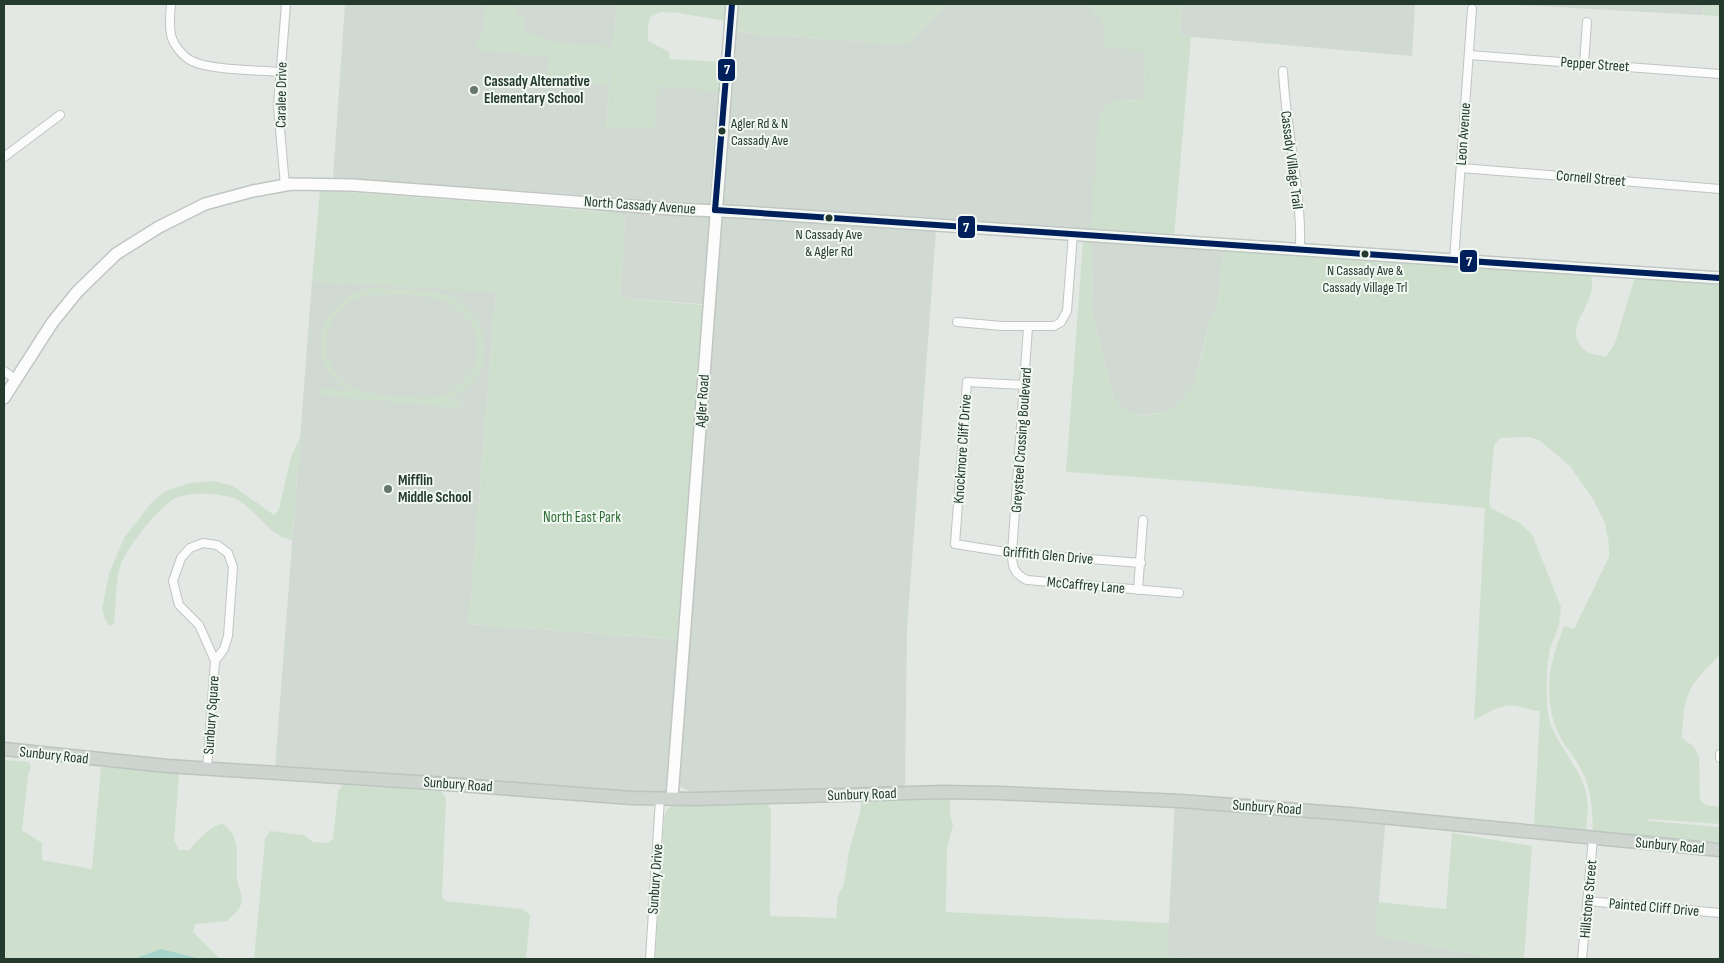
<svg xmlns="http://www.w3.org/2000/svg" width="1724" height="963" viewBox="0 0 1724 963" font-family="'Sofia Sans Condensed',sans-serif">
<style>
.built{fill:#d1d9d3}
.green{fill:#cee0cd;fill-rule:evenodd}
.water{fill:#a7d4cd}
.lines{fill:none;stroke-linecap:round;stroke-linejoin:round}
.street-casing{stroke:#c0c5c1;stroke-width:10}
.secondary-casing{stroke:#c0c6c1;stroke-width:14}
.primary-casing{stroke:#bcc4c0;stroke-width:15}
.street{stroke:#fbfcfb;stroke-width:8}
.secondary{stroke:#fbfcfb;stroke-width:11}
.primary{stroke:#ced4d0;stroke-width:12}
.bus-1-casing{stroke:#f1f7f2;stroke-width:10}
.bus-1{stroke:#00205b;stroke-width:6}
.poi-dot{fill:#66776d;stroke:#f1f7f2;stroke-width:2}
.bus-dot{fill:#233a2d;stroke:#f1f7f2;stroke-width:2}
.labels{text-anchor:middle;stroke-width:4;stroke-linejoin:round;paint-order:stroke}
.bus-label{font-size:14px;fill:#233a2d;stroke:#f1f7f2}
.street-label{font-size:15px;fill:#233a2d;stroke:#f1f7f2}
.poi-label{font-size:15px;font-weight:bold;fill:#233a2d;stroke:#f1f7f2;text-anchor:start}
.park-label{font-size:15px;fill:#306e35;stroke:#f1f7f2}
.line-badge{stroke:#f1f7f2;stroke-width:2}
.badge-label{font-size:14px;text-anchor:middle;font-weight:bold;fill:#fff}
</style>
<rect width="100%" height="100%" fill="#e3e8e4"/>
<g class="built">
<polygon points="345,4 617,4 606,126 658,86 721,90 725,29 759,34 906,44 947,4 1088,4 1104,22 1145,50 1144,97 1140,100 1116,101 1091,232 1224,249 1217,311 1210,318 1195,383 1184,401 1169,411 1144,415 1128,413 1118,406 1113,396 1092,313 1091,242 936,231 907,629 905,786 694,793 680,787 678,783 668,798 275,768 312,281 496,291 469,624 687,640 713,305 620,298 625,216 596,211 600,196 333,178"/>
<polygon points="1182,4 1415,4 1412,56 1180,36"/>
<polygon points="1499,4 1703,4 1702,15"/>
<polygon points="1175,801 1386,815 1376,935 1498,959 1198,959 1167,956"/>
</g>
<g class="green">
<polygon points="485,4 516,4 516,11 525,20 524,31 552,42 612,47 608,85 575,83 574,87 547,85 549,56 476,50 484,27"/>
<polygon points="617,4 726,4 725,21 679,13 661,12 650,17 648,26 648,41 669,52 670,55 669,59 723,62 721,91 658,86 654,129 606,127"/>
<polygon points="738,4 947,4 906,44 759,34 736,30"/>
<path d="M 1088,4 L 1182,4 L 1180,36 L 1191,37 L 1174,237 L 1091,232 L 1099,115 C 1102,111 1106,105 1111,103 C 1121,98 1134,104 1144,97 L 1145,50 L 1103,48 L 1104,22 Z"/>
<polygon points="1703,4 1720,4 1720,16 1702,15"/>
<polygon points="320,190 596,211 625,215 620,298 703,305 677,639 469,624 496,292 312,281"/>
<path d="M 1083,241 L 1091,242 L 1092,313 L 1113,396 C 1120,409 1129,415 1144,415 C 1199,415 1200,359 1210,317 L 1217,311 L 1224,249 L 1590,274 C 1601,300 1565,324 1579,343 C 1581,346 1584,350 1587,352 C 1592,355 1600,355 1606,357 L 1615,343 L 1635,277 L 1720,282 L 1720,655 C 1688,685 1684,694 1682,738 L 1693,746 L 1699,756 L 1700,800 L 1706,805 L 1720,807 L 1720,824 L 1648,819 L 1648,821 L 1720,827 L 1720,842 L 1593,832 C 1592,811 1592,790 1582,771 C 1575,756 1562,744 1556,728 C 1548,708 1547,681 1553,659 C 1555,648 1560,637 1564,626 L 1574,629 L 1609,557 L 1609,545 L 1605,523 L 1593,499 L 1570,466 L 1539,440 L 1529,437 L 1500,438 L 1494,445 L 1489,502 L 1491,508 L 1520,523 L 1532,534 L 1561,607 L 1559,625 L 1550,649 L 1547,667 L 1547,707 L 1550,723 L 1557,738 L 1580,776 L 1586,791 L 1588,807 L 1586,831 L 1534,826 L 1540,711 C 1531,711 1524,707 1516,706 C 1500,704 1487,713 1474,720 L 1485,508 L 1203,482 L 1066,472 Z"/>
<path d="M 372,288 C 391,289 434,289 449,296 C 485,313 498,359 467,388 C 461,393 454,396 448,400 L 462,402 L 462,408 L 319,395 L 319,388 L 350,391 C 345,387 339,384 335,379 C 302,343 330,296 372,288 ZM 373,294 C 395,295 428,293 448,303 C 496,325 482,392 431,398 C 417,400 400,396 385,395 C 378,394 369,394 363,392 C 358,391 353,388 349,386 C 318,366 319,323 348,303 C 356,297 364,295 373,294 Z"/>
<path d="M 300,438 L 292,540 C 270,537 257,511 238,500 C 225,493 187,491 174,499 C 157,509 123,551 119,571 C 115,588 116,607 114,624 L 109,626 L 105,619 L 102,609 L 109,574 L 124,538 L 152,502 L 164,492 L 189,483 L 214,481 L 233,486 L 274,515 L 279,509 L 291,457 Z"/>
<path d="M 4,760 L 29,762 L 31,766 L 28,776 L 22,830 L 42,843 L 42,860 L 92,869 L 101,767 L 175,772 L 179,775 L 174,840 L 179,850 L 189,850 C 199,839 208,828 222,823 C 243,837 235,859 237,880 C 238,886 242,893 242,899 C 242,909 233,915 227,921 L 195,924 L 193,932 L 220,959 L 198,959 L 161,949 L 133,959 L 4,959 Z"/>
<polygon points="343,785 441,791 446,798 442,896 445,901 523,909 530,915 526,959 254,959 265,839 270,831 304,835 313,842 328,843 333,839 338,791"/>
<polygon points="905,797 950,799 950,814 953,825 947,848 946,912 1169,923 1167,956 1198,959 655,959 664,816 668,808 673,805 768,805 771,810 770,916 836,918 838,895 844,884 849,851 860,813 861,800"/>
<polygon points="1452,833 1532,846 1524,959 1498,959 1376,935 1378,902 1446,909"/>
</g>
<polygon class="water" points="161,949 197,958 198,959 133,959"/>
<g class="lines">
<g class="street-casing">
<g id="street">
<path d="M 171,4 C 170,14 169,24 171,35 C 173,44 183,57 192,61 C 209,70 258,70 280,72"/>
<polyline points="1469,55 1720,74"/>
<polyline points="1584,63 1587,22"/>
<path d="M 1283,71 C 1286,131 1302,189 1300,249"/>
<polyline points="4,157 60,115"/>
<polyline points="1461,168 1720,189"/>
<polyline points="285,186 278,106 286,4"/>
<polyline points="1454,260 1472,9"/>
<polyline points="957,322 1002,326 1054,326 1061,322 1067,311 1073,234"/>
<path d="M 1028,327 L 1012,553 C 1012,567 1014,574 1027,580 L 1179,593"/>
<polyline points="4,371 15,379"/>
<polyline points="1025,385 967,382 955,544 1012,553 1141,563"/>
<polyline points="1138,590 1143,520"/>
<polyline points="1720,754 1720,758"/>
<polyline points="207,769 215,661 199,625 179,605 173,581 181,558 190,548 203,543 217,545 228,553 233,567 228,636 224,649 215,661"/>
<polyline points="1587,901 1720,913"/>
<polyline points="650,959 660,798"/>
<polyline points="1582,959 1593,838"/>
</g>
</g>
<g class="secondary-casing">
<g id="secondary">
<polyline points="4,398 52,323 77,292 116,254 159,227 205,204 253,191 291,184 352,185 671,209 743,212 1720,278"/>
<polyline points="672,798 732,4"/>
</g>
</g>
<g class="primary-casing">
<polyline id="primary" points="4,749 167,766 447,784 632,798 696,799 943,792 998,793 1180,801 1350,814 1720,850"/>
</g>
<use href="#street" class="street"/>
<use href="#secondary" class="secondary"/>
<use href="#primary" class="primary"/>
<g class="bus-1-casing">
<g id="bus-1">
<polyline points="715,210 1720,278"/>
<polyline points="715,210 732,4"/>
</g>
</g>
<use href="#bus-1" class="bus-1"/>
</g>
<g class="poi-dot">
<circle cx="474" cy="90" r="5"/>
<circle cx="388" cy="489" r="5"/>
</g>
<g class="bus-dot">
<circle cx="722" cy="131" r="4.5"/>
<circle cx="829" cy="218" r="4.5"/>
<circle cx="1365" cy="254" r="4.5"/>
</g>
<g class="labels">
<g class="bus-label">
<text x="731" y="128" text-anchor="start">Agler Rd &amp; N<tspan x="731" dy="17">Cassady Ave</tspan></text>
<text x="829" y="239">N Cassady Ave<tspan x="829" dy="17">&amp; Agler Rd</tspan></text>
<text x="1365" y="275">N Cassady Ave &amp;<tspan x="1365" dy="17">Cassady Village Trl</tspan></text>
</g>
<g class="street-label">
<text transform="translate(1595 64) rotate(4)" y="5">Pepper Street</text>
<text transform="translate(281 95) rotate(-89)" y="5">Caralee Drive</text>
<text transform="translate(1463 134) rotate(-86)" y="5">Leon Avenue</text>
<text transform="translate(1292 160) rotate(83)" y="5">Cassady Village Trail</text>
<text transform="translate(1591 178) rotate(5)" y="5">Cornell Street</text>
<text transform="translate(640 205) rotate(4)" y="5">North Cassady Avenue</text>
<text transform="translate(702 401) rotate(-86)" y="5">Agler Road</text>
<text transform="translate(1021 440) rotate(-86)" y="5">Greysteel Crossing Boulevard</text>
<text transform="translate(962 449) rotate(-86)" y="5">Knockmore Cliff Drive</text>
<text transform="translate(1048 555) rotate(5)" y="5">Griffith Glen Drive</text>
<text transform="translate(1086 585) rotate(5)" y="5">McCaffrey Lane</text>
<text transform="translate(211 715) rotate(-86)" y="5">Sunbury Square</text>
<text transform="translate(54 755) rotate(6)" y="5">Sunbury Road</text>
<text transform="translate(458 784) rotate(4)" y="5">Sunbury Road</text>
<text transform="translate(862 794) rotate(-2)" y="5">Sunbury Road</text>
<text transform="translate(1267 807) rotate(4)" y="5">Sunbury Road</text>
<text transform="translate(1670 845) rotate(5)" y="5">Sunbury Road</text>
<text transform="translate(655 879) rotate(-86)" y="5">Sunbury Drive</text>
<text transform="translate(1588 899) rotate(-85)" y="5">Hillstone Street</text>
<text transform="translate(1654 907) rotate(5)" y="5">Painted Cliff Drive</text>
</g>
<g class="poi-label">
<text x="484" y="86">Cassady Alternative<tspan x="484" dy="17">Elementary School</tspan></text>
<text x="398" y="485">Mifflin<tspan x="398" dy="17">Middle School</tspan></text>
</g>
<g class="park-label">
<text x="582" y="522">North East Park</text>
</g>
</g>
<g class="line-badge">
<rect x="717" y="58" width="19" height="24" rx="5" fill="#00205b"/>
<rect x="957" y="215" width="19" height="24" rx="5" fill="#00205b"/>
<rect x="1459" y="249" width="19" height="24" rx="5" fill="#00205b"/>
</g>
<g class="badge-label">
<text x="727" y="74">7</text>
<text x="966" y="232">7</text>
<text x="1469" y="266">7</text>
</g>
<rect width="1724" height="963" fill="none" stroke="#233a2d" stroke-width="10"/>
</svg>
